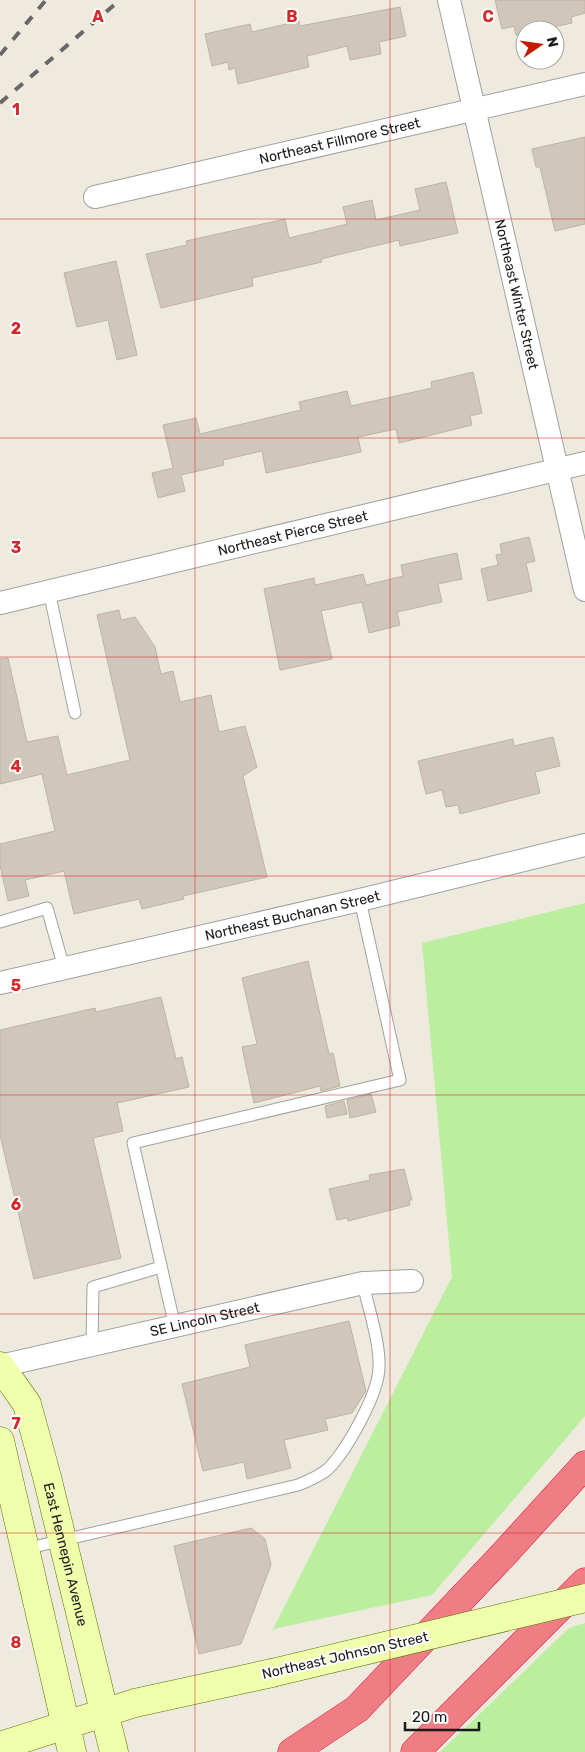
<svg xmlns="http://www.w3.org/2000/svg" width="585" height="1752" viewBox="0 0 585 1752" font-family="Rubik,sans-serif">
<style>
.grass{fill:#bbee9e}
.building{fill:#d0c7bb;stroke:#c0b2a0}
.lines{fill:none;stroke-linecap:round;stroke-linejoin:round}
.lane-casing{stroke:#a1a1a1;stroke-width:13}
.street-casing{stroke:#a1a1a1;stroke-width:24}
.secondary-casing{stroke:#587300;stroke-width:29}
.highway-casing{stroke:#e41341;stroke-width:29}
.lane{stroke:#fff;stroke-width:11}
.street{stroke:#fff;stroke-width:22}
.secondary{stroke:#f0ffab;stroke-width:28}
.highway{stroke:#ee7d84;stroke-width:28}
.rail{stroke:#686868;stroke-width:4;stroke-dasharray:10 10;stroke-linecap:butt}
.secondary-bridge-casing{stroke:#587300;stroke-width:29;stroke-linecap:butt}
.secondary-bridge{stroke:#f0ffab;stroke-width:28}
.grid{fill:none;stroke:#d62828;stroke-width:1;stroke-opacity:0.55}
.labels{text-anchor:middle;stroke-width:4;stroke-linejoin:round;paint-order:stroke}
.street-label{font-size:14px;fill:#1a1a1a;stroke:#fff}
.grid-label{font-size:16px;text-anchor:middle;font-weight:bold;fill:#d62828;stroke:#fff;stroke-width:4;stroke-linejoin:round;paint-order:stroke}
</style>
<rect width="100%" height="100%" fill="#eeeade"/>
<g class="grass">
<polygon points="585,903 585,1416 432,1595 273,1629 452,1277 422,943"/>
<polygon points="585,1623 585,1752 440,1752 569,1628"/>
</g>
<g class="building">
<polygon points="495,0 585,0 585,13 571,17 572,23 539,30 525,30 525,34 516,35 514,26 502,29"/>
<polygon points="400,7 406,36 379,42 381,54 350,60 347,46 307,56 309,67 238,84 235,68 229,70 228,62 212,66 205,34 250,24 252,32 299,21 300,26"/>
<polygon points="585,137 585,224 555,231 540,167 536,167 532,149"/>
<polygon points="446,182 458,233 400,246 399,240 321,259 322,262 252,278 253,286 161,308 146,254 187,245 186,241 285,219 289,238 347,224 343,207 372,200 376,220 420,210 415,189"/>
<polygon points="116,261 137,355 117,360 108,320 77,327 64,273"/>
<polygon points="473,372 482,413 470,416 472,425 399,443 396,429 358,437 361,452 266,473 262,451 223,460 224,465 181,475 185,491 158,498 152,473 173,468 163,425 196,418 200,434 301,410 299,402 347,391 351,406 432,388 431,382"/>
<polygon points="529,537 535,561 526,563 532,591 488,601 481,569 498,565 496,555 502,554 500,544"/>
<polygon points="457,553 462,579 438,584 442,602 397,612 400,625 369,633 362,602 321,611 332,659 280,670 264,589 314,578 315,585 363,574 366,585 403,576 401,565"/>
<polygon points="119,610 121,620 135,617 155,647 161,674 173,671 180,702 211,695 219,732 245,726 257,767 243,776 267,877 183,896 184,899 142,909 139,899 74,914 64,871 25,880 29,896 8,901 0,865 0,844 55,831 42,774 0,784 0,659 8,658 27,742 58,736 67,775 130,760 97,615"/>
<polygon points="553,737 560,766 535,772 540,793 460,814 458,805 446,807 442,790 426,794 418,761 513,739 514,746"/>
<polygon points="308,961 329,1054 333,1053 340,1086 321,1091 320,1086 254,1103 242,1047 257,1044 242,978"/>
<polygon points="161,997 176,1059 182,1057 189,1087 117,1103 123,1131 93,1138 121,1258 34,1279 0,1135 0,1030 95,1008 96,1012"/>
<polygon points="371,1094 376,1112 350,1118 347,1100"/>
<polygon points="344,1101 347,1114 327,1118 325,1106"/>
<polygon points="404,1169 412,1200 409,1200 410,1205 348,1221 347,1218 337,1220 329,1189 370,1180 369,1175"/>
<polygon points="349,1321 366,1391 352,1413 325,1419 328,1430 284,1440 291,1468 247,1479 244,1462 203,1471 182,1384 250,1367 245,1345"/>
<polygon points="251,1528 265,1539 271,1565 241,1644 199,1654 174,1546"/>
</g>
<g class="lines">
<g class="lane-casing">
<g id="lane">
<polyline points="49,591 75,713"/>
<polyline points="0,922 47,908 64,968"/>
<polyline points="175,1327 133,1143 400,1080 360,900"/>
<polyline points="92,1344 93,1287 161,1267"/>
<path d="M 25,1549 L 298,1485 C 308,1481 320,1476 328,1469 C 347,1450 379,1393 379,1367 C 380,1341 368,1308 363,1283"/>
</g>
</g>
<g class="street-casing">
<g id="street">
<path id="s1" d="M 449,0 L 585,590"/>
<path id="s2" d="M 95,197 L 585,84"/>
<path id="s3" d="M 0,603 L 585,463"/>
<path id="s4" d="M 0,983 L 360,900 L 585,845"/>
<path id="s5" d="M 0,1366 L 363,1283 L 412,1281"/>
</g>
</g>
<g class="secondary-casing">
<g id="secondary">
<path id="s6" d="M 0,1366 L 27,1404 L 47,1477 L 114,1752"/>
<polyline points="0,1441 72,1752"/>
<polyline points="0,1746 135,1703 272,1673"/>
</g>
</g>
<g class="highway-casing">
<g id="highway">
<polyline points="292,1752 357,1709 504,1554 585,1465"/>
<polyline points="415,1752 585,1582"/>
</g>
</g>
<use href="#lane" class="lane"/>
<use href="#street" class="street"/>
<use href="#secondary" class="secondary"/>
<use href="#highway" class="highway"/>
<g class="rail">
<polyline points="0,55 46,0"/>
<polyline points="0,103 120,0"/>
</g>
<g class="secondary-bridge-casing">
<polyline id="secondary-bridge" points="272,1673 585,1598"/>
</g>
<use href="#secondary-bridge" class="secondary-bridge"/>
</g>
<path class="grid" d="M 195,0 L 195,1752M 390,0 L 390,1752M 0,219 L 585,219M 0,438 L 585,438M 0,657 L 585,657M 0,876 L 585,876M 0,1095 L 585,1095M 0,1314 L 585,1314M 0,1533 L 585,1533"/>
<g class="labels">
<g class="street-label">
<text dy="5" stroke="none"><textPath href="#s2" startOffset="251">Northeast Fillmore Street</textPath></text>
<text dy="5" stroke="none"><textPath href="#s1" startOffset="302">Northeast Winter Street</textPath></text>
<text dy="5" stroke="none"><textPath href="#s3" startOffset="301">Northeast Pierce Street</textPath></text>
<text dy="5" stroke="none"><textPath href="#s4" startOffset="300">Northeast Buchanan Street</textPath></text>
<text dy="5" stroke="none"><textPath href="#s5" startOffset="210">SE Lincoln Street</textPath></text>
<text dy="5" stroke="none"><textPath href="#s6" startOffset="202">East Hennepin Avenue</textPath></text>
<text transform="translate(345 1655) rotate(-13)" y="5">Northeast Johnson Street</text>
</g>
</g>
<g class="grid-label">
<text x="98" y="22">A</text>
<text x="292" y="22">B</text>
<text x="488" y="22">C</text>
<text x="16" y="115">1</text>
<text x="16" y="334">2</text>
<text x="16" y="553">3</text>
<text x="16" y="772">4</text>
<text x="16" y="991">5</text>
<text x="16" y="1210">6</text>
<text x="16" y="1429">7</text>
<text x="16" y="1648">8</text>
</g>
<g transform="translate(540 45) rotate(77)"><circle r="24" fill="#ffffff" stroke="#a3a3a3"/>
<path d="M0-4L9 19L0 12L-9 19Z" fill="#c51900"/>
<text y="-8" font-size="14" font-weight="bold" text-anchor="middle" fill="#1a1a1a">N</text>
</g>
<path d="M405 1722v8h74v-8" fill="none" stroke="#1a1a1a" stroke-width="2.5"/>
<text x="412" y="1722" font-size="15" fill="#1a1a1a" stroke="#ffffff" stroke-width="4" paint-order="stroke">20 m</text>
</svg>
